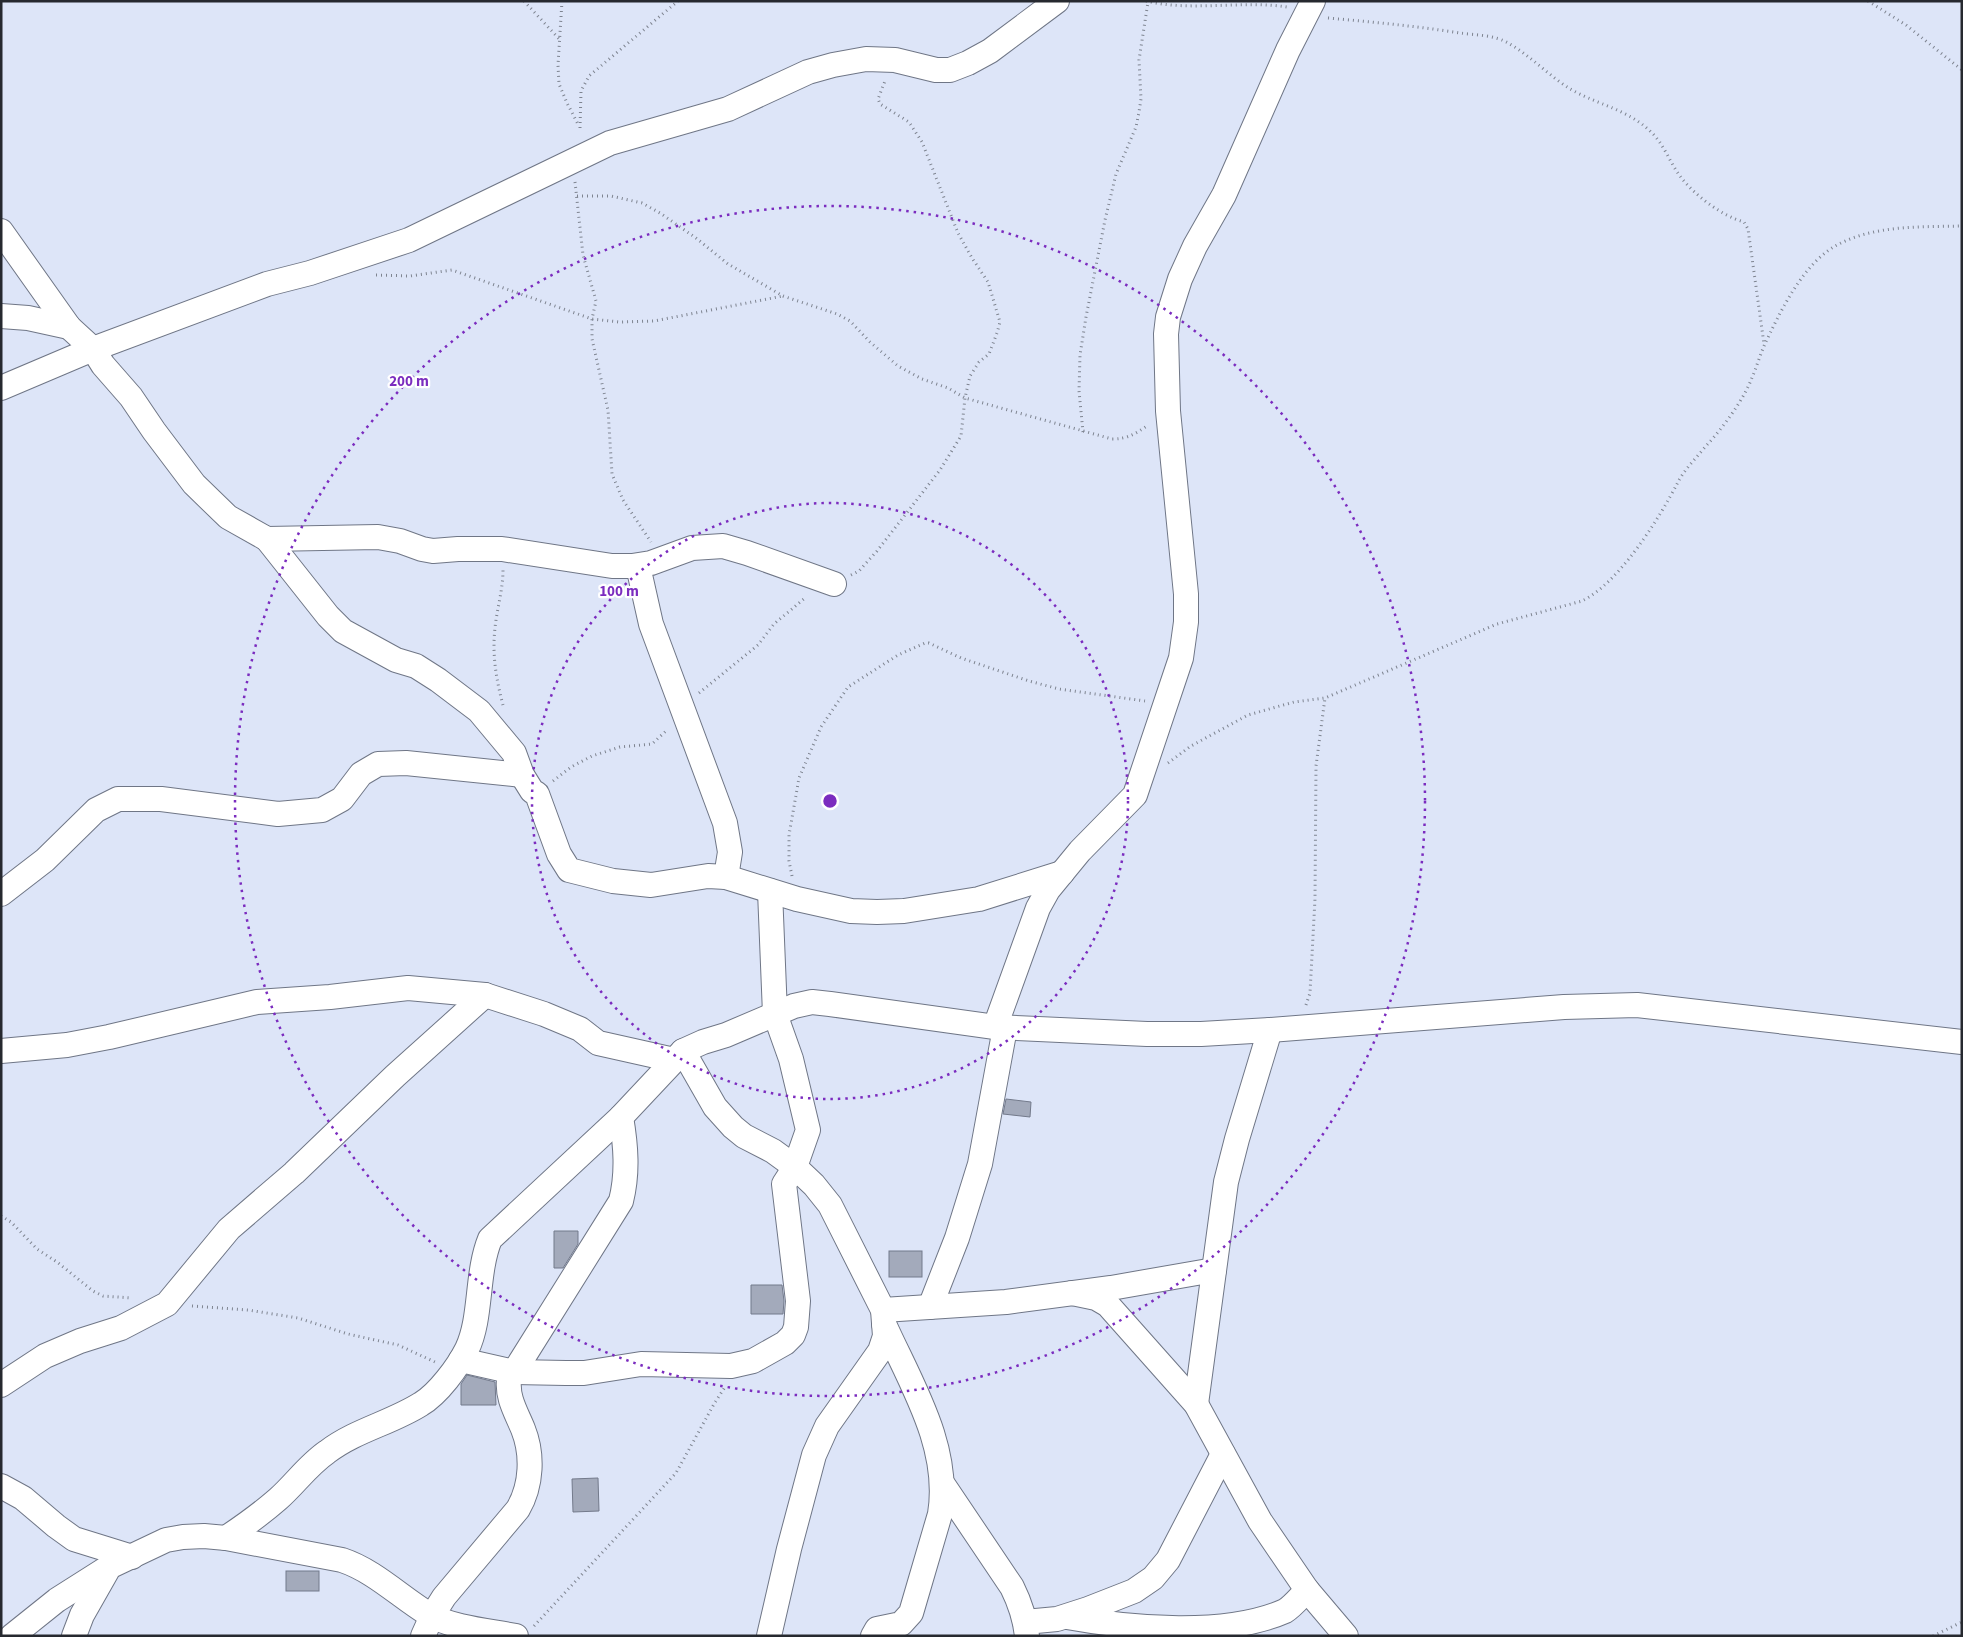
<svg xmlns="http://www.w3.org/2000/svg" width="1963" height="1637" viewBox="0 0 1963 1637" font-family="'Source Sans 3',sans-serif">
<style>
.building{fill:#a3aabb;stroke:#737a8b}
.lines{fill:none;stroke-linecap:round;stroke-linejoin:round}
.minor-casing{stroke:#6f7686;stroke-width:26}
.path{stroke:#7e8490;stroke-width:3;stroke-dasharray:1 4;stroke-linecap:butt}
.minor{stroke:#fff;stroke-width:24}
.ring{fill:none;stroke:#7b2cbf;stroke-width:2.5;stroke-dasharray:2.5 5}
.centre{fill:#7b2cbf;stroke:#fff;stroke-width:2.5}
.ring-label{font-size:15px;text-anchor:middle;font-weight:bold;fill:#7b2cbf;stroke:#fff;stroke-width:4.5;stroke-linejoin:round;paint-order:stroke}
</style>
<rect width="100%" height="100%" fill="#dde5f8"/>
<g class="building">
<polygon points="1006,1099 1031,1102 1030,1117 1003,1114"/>
<polygon points="554,1231 578,1231 578,1244 563,1268 554,1268"/>
<rect x="889" y="1251" width="33" height="26"/>
<polygon points="751,1285 782,1285 784,1301 783,1314 751,1314"/>
<polygon points="467,1375 495,1382 496,1405 461,1405 461,1384"/>
<polygon points="598,1478 599,1511 573,1512 572,1479"/>
<rect x="286" y="1571" width="33" height="20"/>
</g>
<g class="lines">
<g class="minor-casing">
<g id="minor">
<polyline points="1,231 69,327 93,349 103,365 131,397 154,431 194,484 228,517 267,539 378,537 400,541 422,549 433,551 458,549 502,549 612,566 632,566 651,563 692,548 723,546 747,553 834,584"/>
<polyline points="1,316 28,318 69,327"/>
<polyline points="1,388 93,349 267,284 310,273 409,240 610,143 728,109 808,72 833,65 866,59 895,60 936,70 950,70 968,63 990,51 1057,1"/>
<polyline points="267,539 328,616 343,631 396,660 416,666 438,680 479,711 514,753 522,775 532,791 537,794 559,854 569,870 613,881 651,885 708,876 726,877 797,899 851,911 877,912 904,911 979,899 1062,873"/>
<polyline points="638,566 651,624 725,823 730,852 726,877"/>
<polyline points="1,894 45,860 96,810 118,799 161,799 278,814 322,810 342,799 361,774 378,764 406,763 522,775"/>
<polyline points="995,1027 1038,908 1048,890 1080,851 1135,795 1181,658 1186,622 1186,594 1168,411 1166,334 1168,317 1180,279 1195,246 1224,195 1288,50 1313,1"/>
<polyline points="1,1051 67,1045 109,1037 257,1002 330,997 408,988 485,995 544,1014 580,1029 598,1043 674,1060"/>
<polyline points="683,1051 715,1107 733,1127 744,1136 773,1151 795,1167 814,1185 830,1205 883,1310 885,1336 880,1351 827,1426 814,1455 789,1549 769,1636"/>
<polyline points="1072,1293 1096,1298 1108,1305 1196,1404 1260,1521 1307,1590 1346,1636"/>
<polyline points="930,1307 957,1238 980,1164 1005,1028"/>
<polyline points="883,1310 1006,1302 1111,1288 1214,1270"/>
<polyline points="461,1360 514,1372 566,1373 584,1373 641,1364 731,1366 753,1361 785,1343 793,1335 796,1327 798,1301 784,1184 795,1167 808,1130 791,1059 775,1014 770,891"/>
<polyline points="1,1385 45,1356 80,1341 121,1328 167,1304 229,1229 294,1173 395,1076 485,995"/>
<polyline points="1196,1404 1226,1182 1237,1139 1270,1030"/>
<path d="M 942,1483 L 1012,1587 C 1020,1603 1025,1618 1027,1636"/>
<polyline points="1,1486 23,1498 56,1526 74,1539 132,1557"/>
<path d="M 226,1538 C 244,1526 262,1513 278,1499 C 295,1484 308,1465 327,1452 C 356,1430 391,1423 421,1404 C 438,1394 458,1367 467,1349 C 482,1318 476,1273 490,1239 L 621,1117 L 683,1051 L 703,1042 L 726,1035 L 794,1006 L 812,1002 L 830,1004 L 995,1027 L 1147,1034 L 1201,1034 L 1270,1030 L 1564,1007 L 1637,1005 L 1962,1042"/>
<path d="M 1067,1617 C 1133,1629 1226,1637 1285,1611 C 1293,1606 1300,1597 1307,1590"/>
<polyline points="1025,1622 1057,1619 1088,1609 1134,1591 1153,1578 1168,1560 1223,1454"/>
<path d="M 12,1636 L 57,1600 L 109,1567 L 166,1540 L 183,1537 L 204,1536 L 226,1538 L 342,1560 C 375,1571 400,1597 430,1615 C 453,1628 490,1631 516,1636"/>
<polyline points="74,1636 82,1615 107,1571"/>
<path d="M 423,1636 L 432,1616 L 444,1597 L 518,1509 C 532,1485 533,1454 523,1429 C 516,1412 507,1398 509,1380 L 621,1201 C 628,1173 626,1146 621,1117"/>
<path d="M 873,1636 L 877,1629 L 901,1624 L 911,1613 L 940,1514 C 951,1447 911,1384 884,1324"/>
</g>
</g>
<g class="path">
<polyline points="524,1 561,41"/>
<polyline points="562,1 558,65 559,84 567,103 579,126"/>
<path d="M 1146,1 C 1191,12 1243,0 1287,7"/>
<polyline points="1868,1 1906,25 1962,70"/>
<path d="M 1328,18 C 1372,22 1416,26 1460,33 C 1475,35 1495,35 1508,43 C 1530,55 1550,77 1572,90 C 1599,105 1629,110 1651,132 C 1664,144 1670,163 1680,176 C 1694,195 1722,216 1744,222 L 1748,229 L 1764,344"/>
<polyline points="580,128 581,91 589,76 678,1"/>
<polyline points="575,182 583,255 596,301 592,319 592,339 608,410 612,474 623,500 651,542"/>
<path d="M 577,196 L 611,196 L 642,203 L 660,213 L 696,238 L 728,264 L 783,296 L 837,314 L 850,321 L 870,342 L 898,366 L 922,379 L 948,388 L 965,398 L 1112,439 C 1127,439 1135,434 1147,426"/>
<polyline points="376,275 410,276 452,270 592,319 619,322 654,321 783,296"/>
<polyline points="1083,432 1079,391 1080,355 1086,317 1105,220 1116,174 1136,127 1139,112 1141,99 1139,60 1148,2"/>
<polyline points="851,575 859,571 877,551 940,470 961,436 965,398 970,376 979,362 989,354 997,333 1000,322 988,282 972,258 958,233 922,142 909,122 880,104 878,99 885,81"/>
<polyline points="699,693 758,645 774,624 805,598"/>
<path d="M 503,705 C 496,679 492,654 495,628 C 497,608 503,590 503,570"/>
<path d="M 1168,763 L 1191,746 L 1248,715 L 1294,702 L 1325,698 L 1497,624 L 1582,601 C 1619,583 1659,519 1678,482 C 1685,469 1696,458 1706,446 C 1719,432 1732,415 1742,398 C 1752,382 1757,363 1764,346 C 1780,312 1804,261 1839,244 C 1876,225 1921,227 1962,226"/>
<polyline points="553,781 571,767 592,756 620,747 652,744 667,730"/>
<polyline points="792,876 789,861 789,835 799,778 821,727 848,687 898,655 925,643 929,643 961,658 1029,681 1059,689 1145,701"/>
<polyline points="1306,1005 1310,993 1315,899 1316,766 1325,698"/>
<polyline points="1,1216 11,1222 37,1249 57,1262 93,1291 103,1296 132,1298"/>
<polyline points="192,1306 248,1310 298,1318 348,1334 398,1345 435,1362"/>
<polyline points="534,1626 676,1473 714,1404 725,1387"/>
<polyline points="1933,1636 1962,1622"/>
</g>
<use href="#minor" class="minor"/>
</g>
<g class="ring">
<circle cx="830" cy="801" r="298"/>
<circle cx="830" cy="801" r="595"/>
</g>
<circle cx="830" cy="801" r="8" class="centre"/>
<g class="ring-label">
<text x="409" y="386">200 m</text>
<text x="619" y="596">100 m</text>
</g>
<rect width="1963" height="1637" fill="none" stroke="#26292f" stroke-width="5"/>
</svg>
